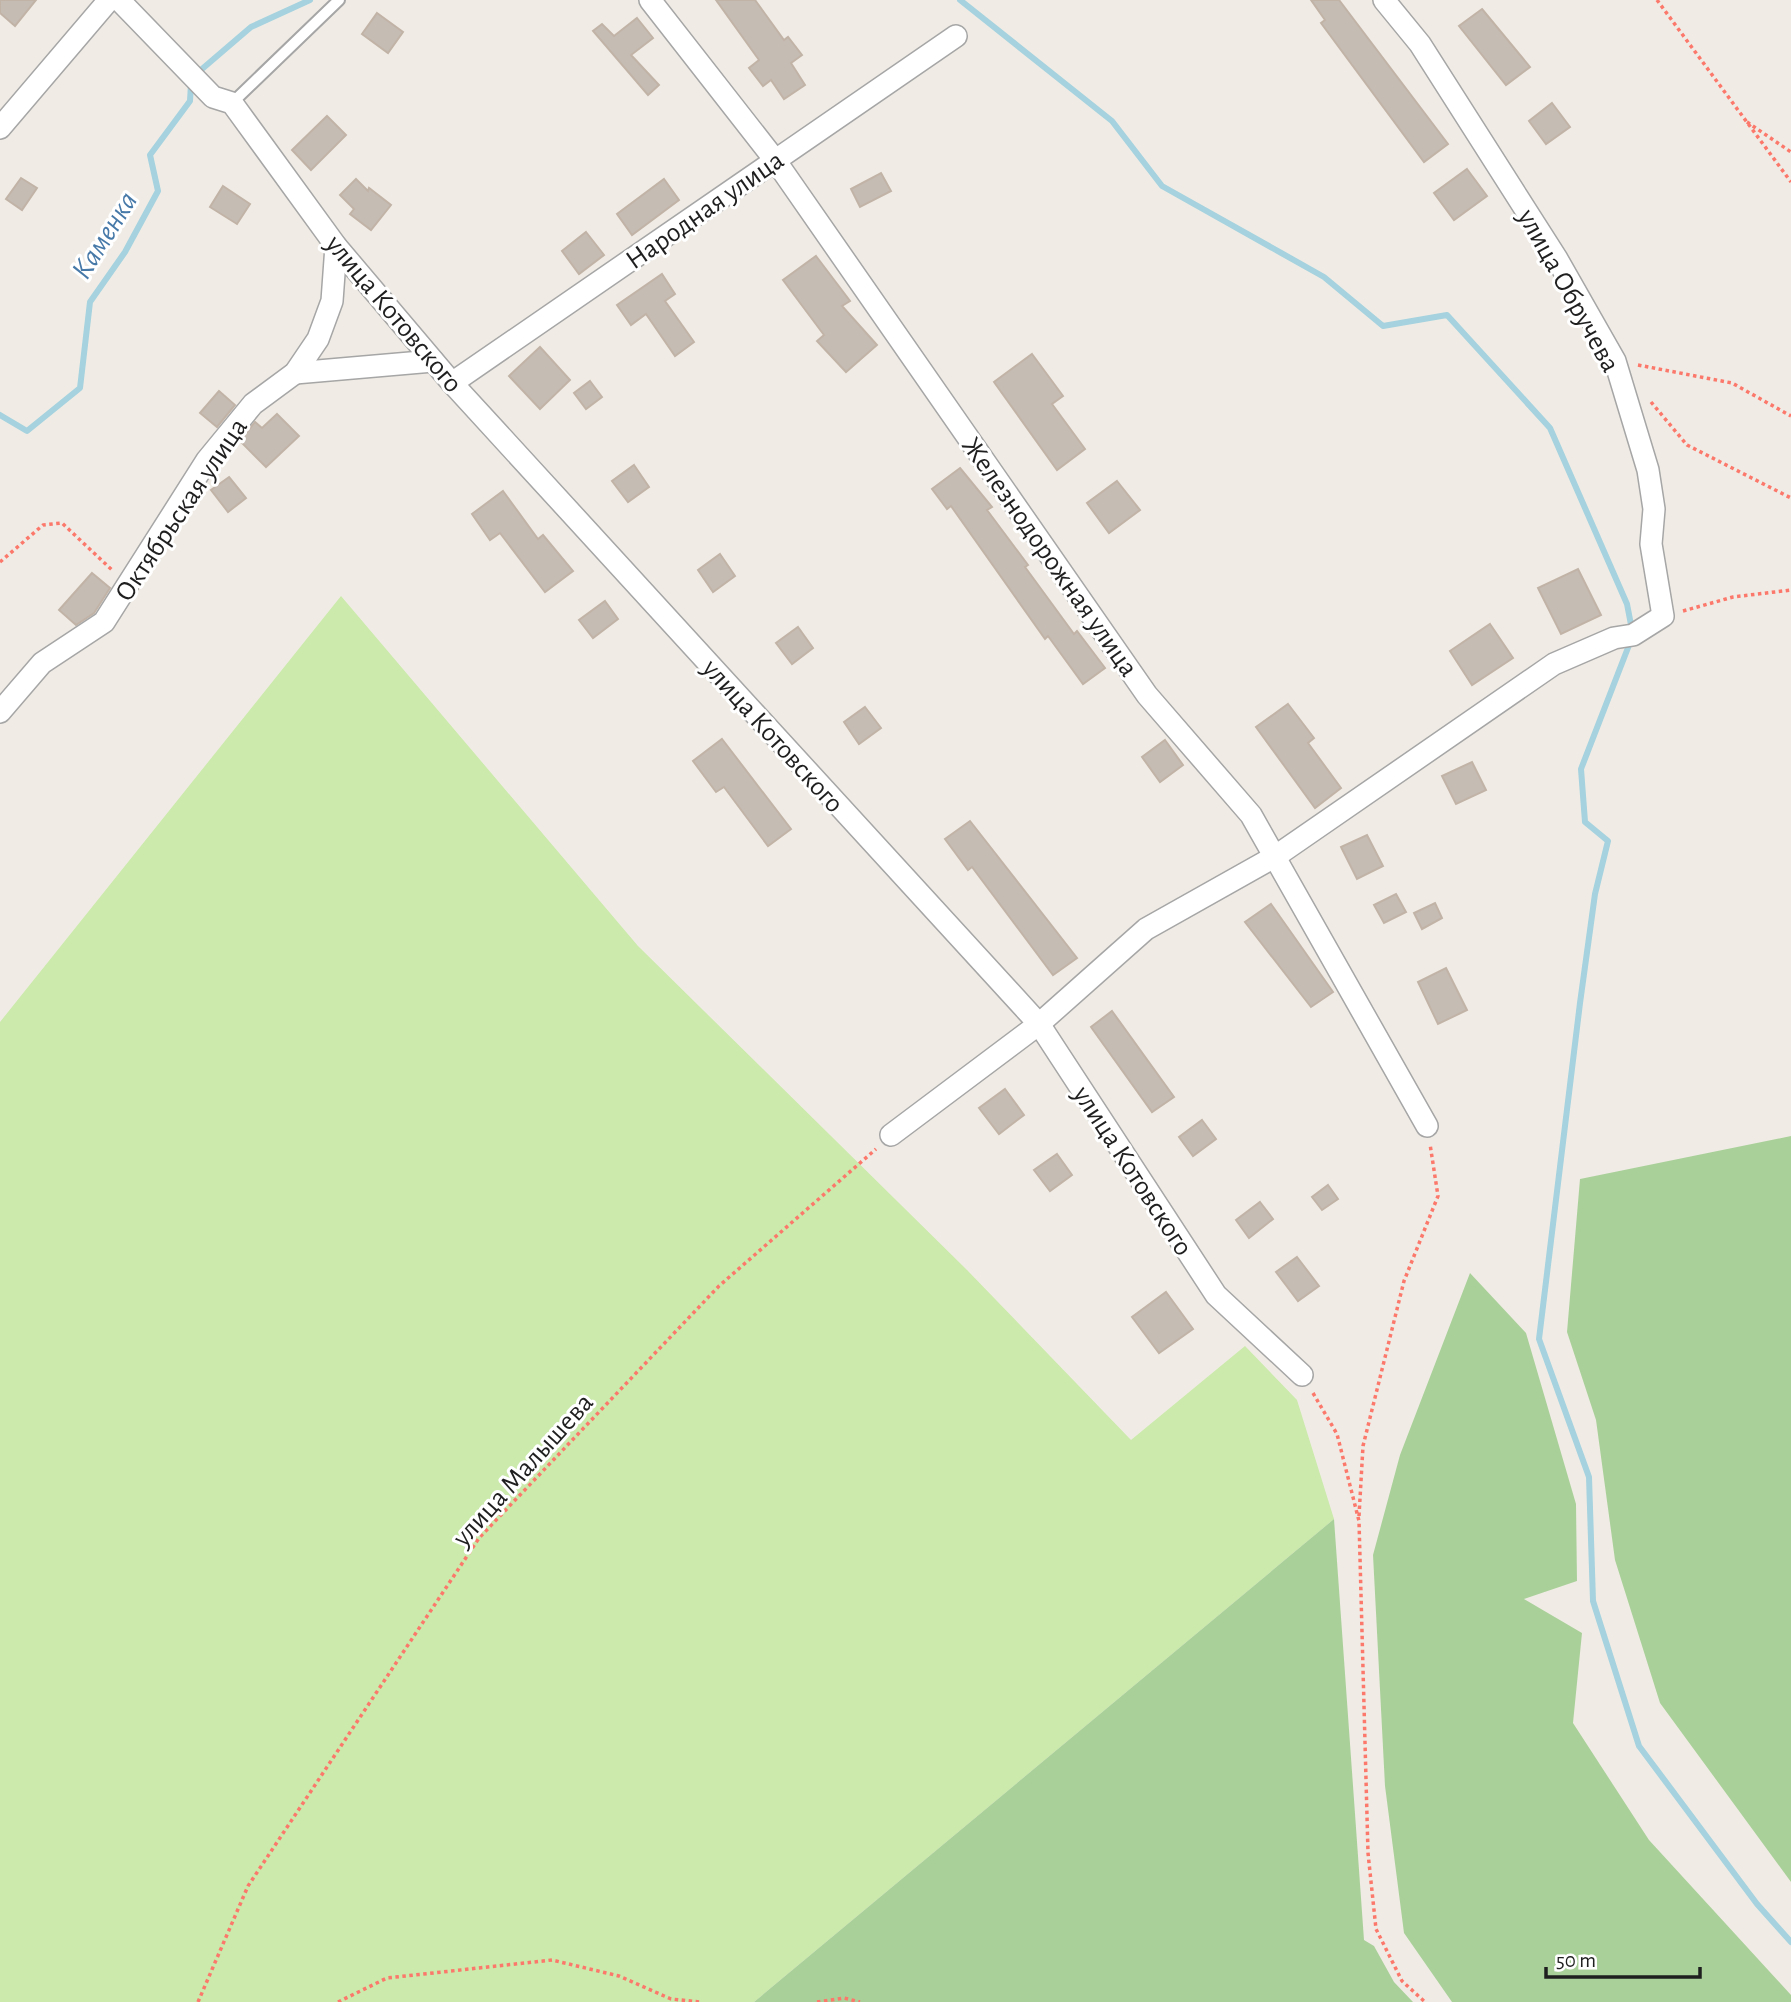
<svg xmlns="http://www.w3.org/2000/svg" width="1791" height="2002" viewBox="0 0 1791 2002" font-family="'Alegreya Sans',sans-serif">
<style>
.grass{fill:#cbeaab}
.forest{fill:#aad09a}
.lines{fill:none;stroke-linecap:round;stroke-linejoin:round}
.stream{stroke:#a5d2de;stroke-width:6}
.building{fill:#c5bcb4;stroke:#c2b3a7;stroke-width:2}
.lane-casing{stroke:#a6a6a6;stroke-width:14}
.street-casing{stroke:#a6a6a6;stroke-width:24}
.path{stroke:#fb786b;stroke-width:3.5;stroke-dasharray:3.5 3.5;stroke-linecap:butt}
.lane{stroke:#fff;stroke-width:10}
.street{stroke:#fff;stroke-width:21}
.labels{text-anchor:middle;stroke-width:6;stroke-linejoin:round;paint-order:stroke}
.street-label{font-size:28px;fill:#1f1f1f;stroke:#fff}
.water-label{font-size:30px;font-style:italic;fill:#4779a8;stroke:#fff}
</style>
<rect width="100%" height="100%" fill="#f0ece5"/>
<polygon class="grass" points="341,596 638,946 967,1270 1131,1440 1245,1346 1297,1400 1334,1519 754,2002 0,2002 0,1022"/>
<g class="forest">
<polygon points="1791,1136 1791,1882 1660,1703 1615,1560 1596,1420 1567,1332 1580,1179"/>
<polygon points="1470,1273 1526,1333 1576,1504 1577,1581 1524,1599 1582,1633 1573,1723 1649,1840 1791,1995 1791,2002 1452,2002 1404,1933 1385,1786 1373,1555 1400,1455"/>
<polygon points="1334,1519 1364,1940 1374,1946 1394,1982 1413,2002 754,2002"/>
</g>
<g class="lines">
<g class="stream">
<polyline points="960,0 1112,121 1162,186 1324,277 1383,326 1447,315 1550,428 1627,604 1632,630"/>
<polyline points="195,75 251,27 310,0"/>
<polyline points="0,415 27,431 80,388 90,302 125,252 158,191 150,155 190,101 191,84"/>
<polyline points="1631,640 1581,769 1585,822 1608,841 1595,894 1580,1003 1539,1339 1589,1477 1593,1601 1639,1746 1757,1904 1791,1942"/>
</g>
</g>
<g class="building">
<polygon points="0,0 36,0 15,26 0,13"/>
<polygon points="716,0 755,0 784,40 788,37 802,55 791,63 805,85 784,99 771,80 763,86 749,68 759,60"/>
<polygon points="1311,0 1339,0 1448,144 1424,162 1321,23 1325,20"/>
<polygon points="1482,9 1530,67 1506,85 1459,26"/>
<polygon points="377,13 403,32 388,53 362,34"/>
<polygon points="637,18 653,38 631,55 659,85 648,95 593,31 602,24 614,36"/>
<polygon points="1552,103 1570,127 1546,144 1529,121"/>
<polygon points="327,116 346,135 311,170 292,150"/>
<polygon points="1467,169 1487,196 1454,220 1434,193"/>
<polygon points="881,173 891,191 860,207 851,189"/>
<polygon points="21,178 37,188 22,210 6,199"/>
<polygon points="356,179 368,191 369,188 391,205 371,230 350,214 354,209 340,195"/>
<polygon points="664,179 679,200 632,235 617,214"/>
<polygon points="223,186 250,204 237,224 210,207"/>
<polygon points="586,232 604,255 579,274 562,251"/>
<polygon points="816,256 850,301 842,306 877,345 846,372 817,341 824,335 783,280"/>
<polygon points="662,274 675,294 665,301 694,342 675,356 646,314 631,325 617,305"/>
<polygon points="540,347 570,380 540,409 509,376"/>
<polygon points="1032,354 1063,396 1052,404 1085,449 1057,470 994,382"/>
<polygon points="590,381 602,397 586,409 574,393"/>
<polygon points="219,391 235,405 217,427 200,413"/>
<polygon points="277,414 299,436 266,467 240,441 255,422 262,428"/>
<polygon points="634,465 649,487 628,502 612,481"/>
<polygon points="960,468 992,507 987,510 1028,565 1025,567 1074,634 1077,631 1105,668 1083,684 1048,636 1045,639 951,506 947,509 932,489"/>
<polygon points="229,477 246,498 228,512 211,490"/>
<polygon points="1117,481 1140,510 1109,533 1087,503"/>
<polygon points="503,491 538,539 543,535 573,571 545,592 500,533 490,540 472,514"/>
<polygon points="720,554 735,576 713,592 698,570"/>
<polygon points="1578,569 1601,615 1561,634 1538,588"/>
<polygon points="92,573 110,588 94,613 76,625 59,610"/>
<polygon points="605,601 618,619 593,638 579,620"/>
<polygon points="1490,624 1513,658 1472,685 1450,651"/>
<polygon points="798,627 813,648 792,664 776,643"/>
<polygon points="1288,704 1314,738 1308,743 1341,788 1315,808 1256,727"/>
<polygon points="865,707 881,728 859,744 844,722"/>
<polygon points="722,739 791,829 768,846 724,787 716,792 693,761"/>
<polygon points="1165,740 1183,765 1160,782 1142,757"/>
<polygon points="1472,762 1486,790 1456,804 1442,776"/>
<polygon points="970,821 1077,958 1053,975 972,867 968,870 945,839"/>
<polygon points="1367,835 1383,866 1357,879 1341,847"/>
<polygon points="1396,894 1406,912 1384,923 1374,905"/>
<polygon points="1435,903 1442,918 1422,929 1414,913"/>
<polygon points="1271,904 1333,992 1311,1007 1245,922"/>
<polygon points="1446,968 1467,1010 1438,1024 1418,982"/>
<polygon points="1112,1011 1174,1097 1152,1112 1091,1027"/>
<polygon points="1005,1089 1024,1115 999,1134 979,1108"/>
<polygon points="1202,1120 1216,1139 1193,1156 1179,1137"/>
<polygon points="1057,1154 1072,1175 1050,1191 1034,1170"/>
<polygon points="1328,1185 1338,1199 1322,1210 1312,1197"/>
<polygon points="1260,1202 1273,1219 1249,1238 1236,1220"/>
<polygon points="1297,1257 1319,1286 1298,1301 1276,1272"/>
<polygon points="1166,1292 1193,1329 1159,1353 1132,1317"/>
</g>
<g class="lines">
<g class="lane-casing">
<polyline id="lane" points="232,103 339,0"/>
</g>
<g class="street-casing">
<g id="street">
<polyline points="119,0 213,97 232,103 336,246 452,383 1039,1024 1216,1295 1302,1375"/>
<polyline points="650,0 775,160 1147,695 1251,815 1427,1126"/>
<polyline points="0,128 109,0"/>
<polyline points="295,373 433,361"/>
<polyline points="452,383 956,36"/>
<polyline points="0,712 42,663 104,622 207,460 253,404 295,373 318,339 332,301 336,246"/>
<polyline points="891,1135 1039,1024 1146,929 1276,856 1554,664 1614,638 1633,635 1663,616 1651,544 1654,509 1648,470 1615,361 1557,259 1420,44 1384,0"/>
</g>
</g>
<g class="path">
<polyline points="1657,0 1791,182"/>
<polyline points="1747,122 1791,152"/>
<polyline points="1638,365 1732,383 1791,416"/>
<polyline points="1651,402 1687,445 1791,498"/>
<polyline points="0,562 43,525 62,523 112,570"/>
<polyline points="1683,611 1733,597 1791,590"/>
<polyline points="1313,1393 1337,1434 1359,1521 1368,1853 1376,1929 1402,1981 1425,2002"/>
<polyline points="1359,1516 1363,1446 1404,1281 1438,1196 1430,1144"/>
<polyline points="198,2002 248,1886 479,1538 719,1286 876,1149"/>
<polyline points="338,2002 387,1978 552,1960 619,1976 671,1999 700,2002"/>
<polyline points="817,2002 844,1998 860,2002"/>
</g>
<use href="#lane" class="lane"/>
<use href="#street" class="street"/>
</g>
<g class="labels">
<g class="street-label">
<text transform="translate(704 209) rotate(-35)" y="10">Народная улица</text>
<text transform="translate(1570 290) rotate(61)" y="10">улица Обручева</text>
<text transform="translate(395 313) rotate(50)" y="10">улица Котовского</text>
<text transform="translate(180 509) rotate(-56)" y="10">Октябрьская улица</text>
<text transform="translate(1051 556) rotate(55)" y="10">Железнодорожная улица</text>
<text transform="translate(774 735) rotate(48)" y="10">улица Котовского</text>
<text transform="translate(1134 1170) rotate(57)" y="10">улица Котовского</text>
<text transform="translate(522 1469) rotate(-48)" y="10">улица Малышева</text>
</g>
<g class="water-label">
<text transform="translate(104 235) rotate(-58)" y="10">Каменка</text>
</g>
</g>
<path d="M1546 1967v10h154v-10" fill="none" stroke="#1f1f1f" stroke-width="3.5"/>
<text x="1556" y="1967" font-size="21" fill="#1f1f1f" stroke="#ffffff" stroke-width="5" paint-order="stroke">50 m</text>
</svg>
